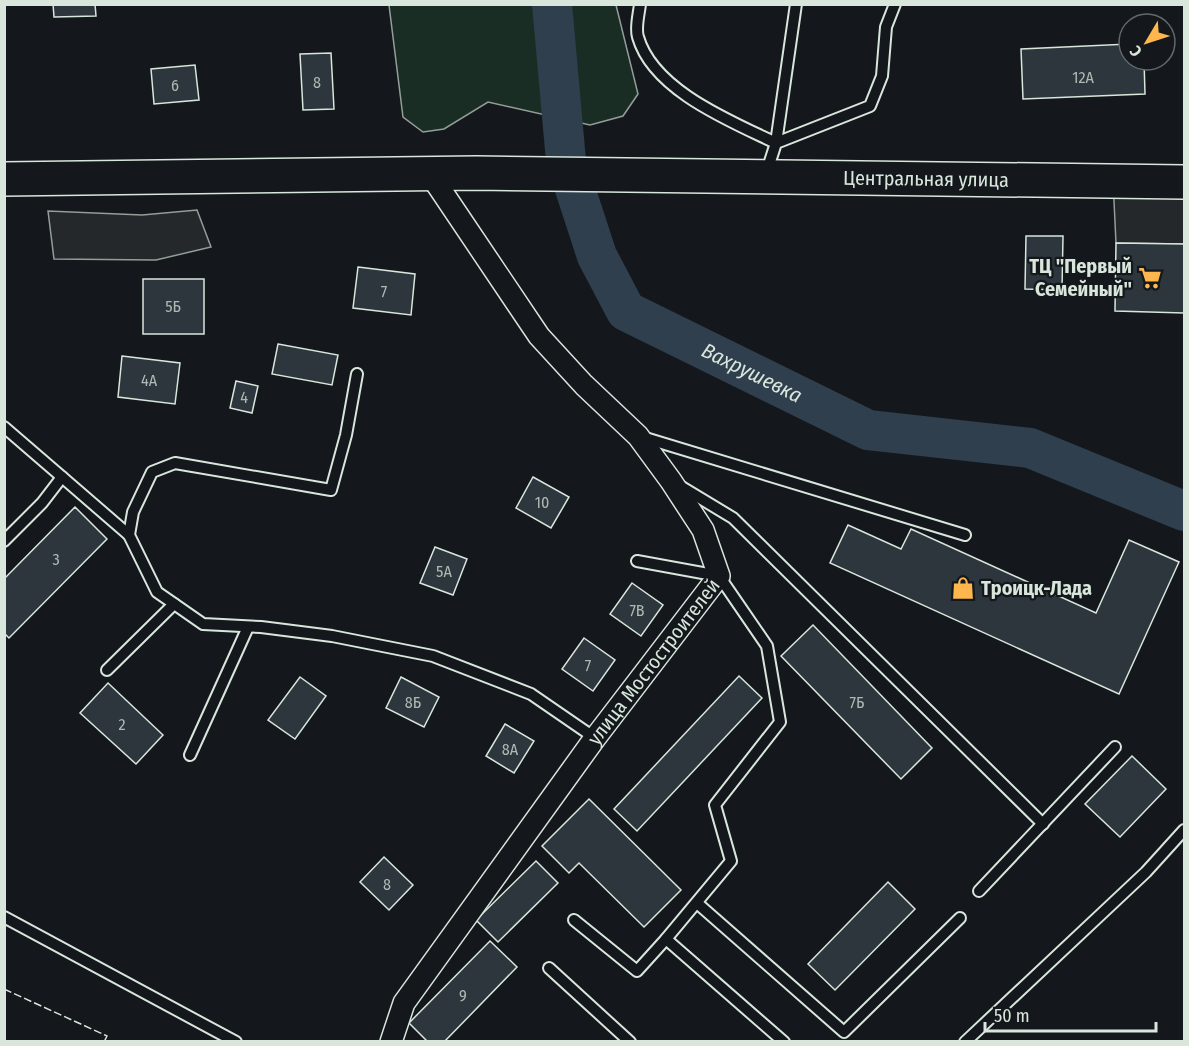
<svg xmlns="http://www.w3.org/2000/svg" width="1189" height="1046" viewBox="0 0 1189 1046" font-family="'Fira Sans Condensed',sans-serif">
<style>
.green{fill:#1a2d24;stroke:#939e99;stroke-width:1.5}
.parking{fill:#24282b;stroke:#939e99;stroke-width:1.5}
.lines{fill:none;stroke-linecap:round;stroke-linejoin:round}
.river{stroke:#2f3f4d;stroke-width:40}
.building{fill:#2c363c;stroke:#d8e6dc;stroke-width:1.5}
.lane-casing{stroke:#d8e6dc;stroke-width:14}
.street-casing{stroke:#d8e6dc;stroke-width:24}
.highway-casing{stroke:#d8e6dc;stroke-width:36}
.lane{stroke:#14181c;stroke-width:10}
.street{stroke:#14181c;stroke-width:21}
.highway{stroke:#14181c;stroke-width:33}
.fence{stroke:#d8e6dc;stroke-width:1.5;stroke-dasharray:8 3;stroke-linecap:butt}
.labels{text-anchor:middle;stroke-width:4.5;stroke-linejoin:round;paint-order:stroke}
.number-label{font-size:16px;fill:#adbab4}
.street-label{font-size:20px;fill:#d8e6dc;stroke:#14181c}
.poi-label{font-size:20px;font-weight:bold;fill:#d8e6dc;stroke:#14181c;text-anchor:end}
.water-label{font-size:21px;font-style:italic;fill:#d8e6dc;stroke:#14181c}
</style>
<rect width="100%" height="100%" fill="#14181c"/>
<polygon class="green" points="389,5 616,5 638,94 623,116 590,125 488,102 444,129 423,132 403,117"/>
<g class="parking">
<polygon points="1113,180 1184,182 1184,244 1116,243"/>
<polygon points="197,210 211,247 156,260 54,259 48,211 142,215"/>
</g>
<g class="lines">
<path class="river" id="s1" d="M 552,4 L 566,161 L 597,256 L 626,311 L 868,430 L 1030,448 L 1184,511"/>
</g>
<g class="building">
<polygon points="53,4 95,4 96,16 54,17"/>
<polygon points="1129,44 1129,60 1144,60 1145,94 1023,99 1021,49"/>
<polygon points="331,53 334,109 303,110 300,54"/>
<polygon points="195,65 199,100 154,104 151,69"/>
<polygon points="1026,236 1063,236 1062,290 1025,289"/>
<polygon points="1116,243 1184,244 1184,313 1115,311"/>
<polygon points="358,267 415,274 411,315 353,308"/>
<rect x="143" y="279" width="61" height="55"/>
<polygon points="278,344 338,355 332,385 272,374"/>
<polygon points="122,356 180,363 175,404 118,397"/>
<polygon points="236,381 258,386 252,413 230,408"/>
<polygon points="533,477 569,497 551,528 516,508"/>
<polygon points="75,507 107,539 9,638 4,633 4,579"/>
<polygon points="848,525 901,549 911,529 1096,613 1129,540 1179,562 1119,694 830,563"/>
<polygon points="435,547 467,559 453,595 420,583"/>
<polygon points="632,583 663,605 641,636 610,614"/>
<polygon points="813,625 932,748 901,779 781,656"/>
<polygon points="584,638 615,660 593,691 562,669"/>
<polygon points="739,676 762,698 637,831 614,809"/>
<polygon points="300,677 326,696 295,739 268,720"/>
<polygon points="401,677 439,697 424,727 386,708"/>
<polygon points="108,683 163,735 136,764 80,713"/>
<polygon points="505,724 534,741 514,773 486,756"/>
<polygon points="1132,756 1166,789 1120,837 1085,804"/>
<polygon points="589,799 681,890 644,927 579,863 569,873 542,846"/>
<polygon points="384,857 413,885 389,910 360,882"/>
<polygon points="536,861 558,883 498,942 476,920"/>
<polygon points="888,882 915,909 835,990 808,964"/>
<polygon points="490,941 517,967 444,1042 428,1042 409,1023"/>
</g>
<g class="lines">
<g class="lane-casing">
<g id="lane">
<path d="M 640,4 C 639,14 635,28 638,37 C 653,90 730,121 776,143 L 796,4"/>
<polyline points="766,174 776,143 870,106 882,76 886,27 895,4"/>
<polyline points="357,374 346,435 331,490 175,463 152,472 133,512 129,535 157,592 203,624 261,627 332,636 433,656 531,694 595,738"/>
<polyline points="4,427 62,477 42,503 4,541"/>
<polyline points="642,437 965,535"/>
<polyline points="62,477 129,535"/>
<polyline points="680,486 733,518 1043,824"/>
<polyline points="637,561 719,576 767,646 780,722 715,805 731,861 666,939 784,1042"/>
<polyline points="107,670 174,604"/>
<polyline points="190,755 248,627"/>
<polyline points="979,891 1115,747"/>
<polyline points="697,903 844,1032 960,918"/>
<polyline points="4,917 236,1042"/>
<polyline points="574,920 637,971 666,939"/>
<polyline points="549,968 630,1042"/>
<polyline points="965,1042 1146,872 1184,830"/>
</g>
</g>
<g class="street-casing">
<g id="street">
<path id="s2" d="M 391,1042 L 404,1003 L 595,738 L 719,576 L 703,530 L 671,481 L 638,436 L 584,385 L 539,336 L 430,174"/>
</g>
</g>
<g class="highway-casing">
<g id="highway">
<path id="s3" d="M 4,179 L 476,173 L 1184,182"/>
</g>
</g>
<use href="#lane" class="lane"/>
<use href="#street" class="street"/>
<use href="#highway" class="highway"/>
<polyline class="fence" points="4,989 107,1036 104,1042"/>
</g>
<defs>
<g id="supermarket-bare" transform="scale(1.8)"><path d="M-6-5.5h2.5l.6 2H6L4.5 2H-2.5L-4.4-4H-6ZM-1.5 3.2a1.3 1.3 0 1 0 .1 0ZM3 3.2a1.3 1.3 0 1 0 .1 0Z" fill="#ffb74d" stroke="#14181c" stroke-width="2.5" paint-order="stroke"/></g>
<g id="shop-bare" transform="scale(1.8)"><path d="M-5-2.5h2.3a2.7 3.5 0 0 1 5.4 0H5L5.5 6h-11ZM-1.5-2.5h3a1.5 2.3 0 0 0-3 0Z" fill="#ffb74d" stroke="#14181c" stroke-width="2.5" paint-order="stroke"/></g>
</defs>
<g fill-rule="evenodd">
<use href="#supermarket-bare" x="1150" y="278"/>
<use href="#shop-bare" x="963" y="588"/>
</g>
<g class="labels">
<g class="number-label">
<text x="1083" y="83">12А</text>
<text x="317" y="88">8</text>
<text x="175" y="91">6</text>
<text x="384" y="297">7</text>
<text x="173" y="312">5Б</text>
<text x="149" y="386">4А</text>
<text x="244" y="403">4</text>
<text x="542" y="508">10</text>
<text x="56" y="565">3</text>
<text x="444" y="577">5А</text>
<text x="637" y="616">7В</text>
<text x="588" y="671">7</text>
<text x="413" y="708">8Б</text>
<text x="857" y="708">7Б</text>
<text x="122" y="730">2</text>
<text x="510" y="755">8А</text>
<text x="387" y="890">8</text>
<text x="463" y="1001">9</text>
</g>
<g class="street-label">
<text dy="7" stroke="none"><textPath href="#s3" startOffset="922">Центральная улица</textPath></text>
<text dy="7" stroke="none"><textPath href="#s2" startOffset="464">улица Мостостроителей</textPath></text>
</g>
<g class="poi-label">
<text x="1132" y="273">ТЦ "Первый<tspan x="1132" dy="23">Семейный"</tspan></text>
<text x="981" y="595" text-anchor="start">Троицк-Лада</text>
</g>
<g class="water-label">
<text dy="7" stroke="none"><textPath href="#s1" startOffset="460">Вахрушевка</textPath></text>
</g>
</g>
<rect width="1189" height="1046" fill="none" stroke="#d8e6dc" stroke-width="12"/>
<g transform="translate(1147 42) rotate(231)"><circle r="28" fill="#14181c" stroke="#626a69" stroke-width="1.5"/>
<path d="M0-4.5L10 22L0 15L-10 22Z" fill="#ffb74d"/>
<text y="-9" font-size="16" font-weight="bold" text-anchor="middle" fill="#d8e6dc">С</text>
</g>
<path d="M985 1022v9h171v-9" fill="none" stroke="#d8e6dc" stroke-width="3"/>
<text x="994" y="1022" font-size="18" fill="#d8e6dc" stroke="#14181c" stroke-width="4.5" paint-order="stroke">50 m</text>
</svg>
